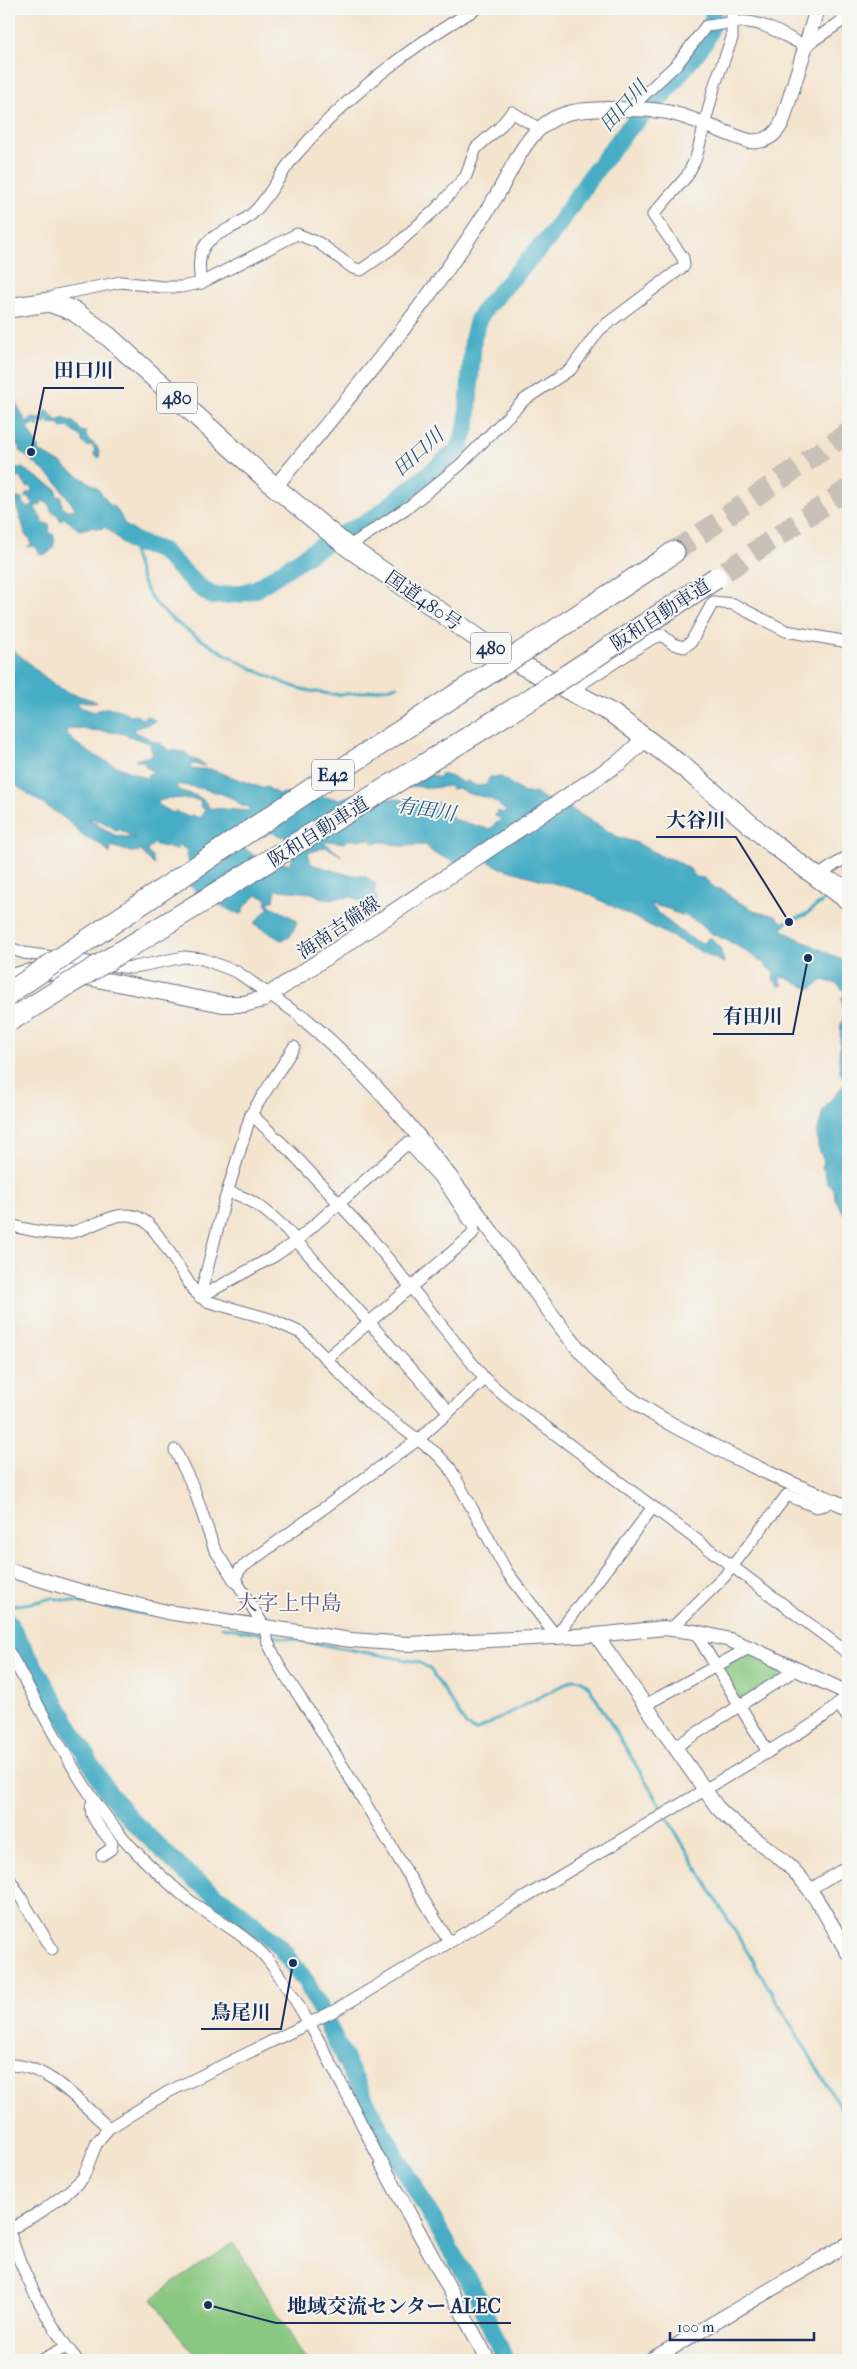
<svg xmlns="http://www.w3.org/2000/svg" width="857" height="2369" viewBox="0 0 857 2369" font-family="'IM FELL French Canon','Noto Serif JP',serif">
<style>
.green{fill:#89c880;stroke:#527c6f}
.water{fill:#46adc5;stroke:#306e92;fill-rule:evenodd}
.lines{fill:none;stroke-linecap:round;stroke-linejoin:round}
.stream{stroke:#46adc5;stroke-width:3}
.river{stroke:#46adc5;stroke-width:18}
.motorway-tunnel{stroke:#c9c0b8;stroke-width:21;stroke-dasharray:21 11;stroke-linecap:butt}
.minor-casing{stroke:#676e85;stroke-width:13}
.tertiary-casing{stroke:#676e85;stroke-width:16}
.secondary-casing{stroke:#676e85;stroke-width:18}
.trunk-casing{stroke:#676e85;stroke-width:21}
.motorway-casing{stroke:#676e85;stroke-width:23}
.minor{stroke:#fff;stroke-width:11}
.tertiary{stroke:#fff;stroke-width:14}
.secondary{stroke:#fff;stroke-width:16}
.trunk{stroke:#fff;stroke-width:19}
.motorway{stroke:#fff;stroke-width:21}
.motorway-bridge-casing{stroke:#676e85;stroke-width:23;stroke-linecap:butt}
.motorway-bridge{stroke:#fff;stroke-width:21}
.labels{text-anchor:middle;stroke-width:4;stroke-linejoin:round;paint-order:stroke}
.shield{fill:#f6f6f2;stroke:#5d6b8a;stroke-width:1}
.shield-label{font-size:18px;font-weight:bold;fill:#1b2f5e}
.street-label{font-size:19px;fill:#1b2f5e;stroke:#f6f6f2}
.water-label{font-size:20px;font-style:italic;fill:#2a5b82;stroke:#f6f6f2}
.quarter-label{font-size:21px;fill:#5f5875;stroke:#f6f6f2}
.leader{fill:none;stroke:#1b2f5e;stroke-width:2}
.callout-dot{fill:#1b2f5e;stroke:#f6f6f2;stroke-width:2}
.callout-label{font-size:20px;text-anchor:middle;font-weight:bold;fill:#1b2f5e;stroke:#f6f6f2;stroke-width:4;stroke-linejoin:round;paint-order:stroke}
</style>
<rect width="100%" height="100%" fill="#f6f6f2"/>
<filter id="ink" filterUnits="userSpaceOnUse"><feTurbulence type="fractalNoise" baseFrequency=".02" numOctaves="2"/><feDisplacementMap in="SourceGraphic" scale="10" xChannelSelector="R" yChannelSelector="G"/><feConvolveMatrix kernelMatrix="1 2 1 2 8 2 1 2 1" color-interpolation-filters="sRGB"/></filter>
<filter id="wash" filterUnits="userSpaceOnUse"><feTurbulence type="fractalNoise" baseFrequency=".0096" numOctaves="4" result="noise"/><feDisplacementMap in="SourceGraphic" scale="20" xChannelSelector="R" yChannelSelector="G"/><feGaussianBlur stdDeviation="1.12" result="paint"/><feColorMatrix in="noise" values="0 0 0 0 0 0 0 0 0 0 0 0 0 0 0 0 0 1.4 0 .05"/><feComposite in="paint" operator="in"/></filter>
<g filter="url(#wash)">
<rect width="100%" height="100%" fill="#f4e4ce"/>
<g class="green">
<polygon points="749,1651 791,1670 741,1703 720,1668"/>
<polygon points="234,2243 306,2360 202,2360 185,2344 152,2299 173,2282"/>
</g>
<g class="water">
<path d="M 9,389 L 26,422 L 32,418 L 41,419 L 44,416 L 44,412 L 48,411 L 57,421 L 63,418 C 71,421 77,422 80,431 L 86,432 L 87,439 C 95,444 101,448 99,458 L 94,455 L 95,450 L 91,444 L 88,447 L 83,443 L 81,437 L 68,427 L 62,428 L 57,423 L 50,424 L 46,419 L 45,424 L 39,422 L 38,427 L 34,424 L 28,427 C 32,438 38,442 39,453 L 43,453 L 57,462 L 60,462 L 68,469 L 97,488 L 110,505 L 117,509 L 125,525 L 140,534 L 139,537 L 141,539 L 146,537 L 157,544 L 156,547 C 131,563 123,540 105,527 L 99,529 L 91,527 L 79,530 L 63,517 L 61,521 L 57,514 L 52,512 L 48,503 L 42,501 L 40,505 L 35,506 C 36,513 42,516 42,523 L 48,524 L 50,527 L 49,531 L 51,535 L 53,534 C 57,544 51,557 40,554 L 35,546 L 27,547 L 31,545 L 30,538 L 25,535 C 25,529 16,504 13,501 L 14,497 L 22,499 L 23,505 L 30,507 L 34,502 L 31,501 L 31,497 L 25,498 L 26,493 L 32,492 L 31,486 L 27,487 L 20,477 L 9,480 L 9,472 L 14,468 L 22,468 L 56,489 L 57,497 L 61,496 L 62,506 L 65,510 L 76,510 L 56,481 L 21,452 L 18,445 L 9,439 Z"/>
<path d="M 9,647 C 25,658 42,677 60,688 C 69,694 86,697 97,702 L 77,702 L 80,707 L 95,712 C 106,704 122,709 131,716 L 136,715 L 142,719 L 147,716 L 156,721 L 132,730 L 164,746 L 167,750 L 185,752 C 192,760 201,761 206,766 L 192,764 L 190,767 L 192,769 L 210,769 L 262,788 L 265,786 L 278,794 L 284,793 L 311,799 L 323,797 L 340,799 L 420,771 L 440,778 L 440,774 C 447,775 458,779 463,783 L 467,781 L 476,786 L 486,785 L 490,777 L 501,777 L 524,793 L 536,793 L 540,797 L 566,806 L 616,836 L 637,843 L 663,857 L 675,860 L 690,869 L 696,877 L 704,878 L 715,888 L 725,891 L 733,899 L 759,913 L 774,915 L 786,925 L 782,929 L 789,934 L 848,963 L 848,1220 L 835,1199 L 834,1189 L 827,1183 L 825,1173 L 822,1167 L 824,1162 L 818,1146 L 817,1135 L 823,1110 L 846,1082 L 840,1072 L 839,1060 L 841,1024 L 844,1018 L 842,997 L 847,994 L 837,984 L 823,980 L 811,989 L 798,984 L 785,977 L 779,978 L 783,985 L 779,986 L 773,979 L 774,974 L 761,961 L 734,944 L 707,931 L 703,925 L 686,916 L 672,912 L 672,910 L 650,904 C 660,915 689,941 703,943 L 710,937 L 720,948 L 724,963 L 584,892 L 501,868 L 488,861 L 459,864 L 432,852 L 426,845 L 399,846 L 385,842 L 373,843 L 371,839 L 347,840 L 344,843 L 327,841 L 325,843 L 342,856 L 326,847 L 308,853 L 311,864 L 349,875 L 365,876 L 376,885 L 374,891 L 377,896 L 376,904 L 366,907 L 361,902 L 352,897 L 323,899 L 312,893 L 278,890 L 275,893 L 274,901 L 269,901 L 269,905 L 295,919 L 297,922 L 290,937 L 281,940 L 254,924 L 269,907 L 266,906 L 267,899 L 257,895 L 243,908 L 243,913 L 239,914 L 215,903 L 184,882 L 189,862 L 186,855 L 187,850 L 179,845 L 176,850 L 153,844 L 147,851 L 152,857 L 154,865 L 141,851 L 131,852 L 111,846 L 110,854 L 103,846 L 84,836 L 63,817 L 12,783 L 13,778 L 9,776 ZM 71,728 L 121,733 L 151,744 L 150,746 L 153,755 L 135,760 L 144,762 L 147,768 L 152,770 L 153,772 L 147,775 L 148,779 C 130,772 74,751 66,731 ZM 178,784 C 195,788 229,791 242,806 L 247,806 L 251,811 L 209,808 C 204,794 187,795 176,788 ZM 410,786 L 432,788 L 449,786 L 452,789 L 459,788 C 469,797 481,794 492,800 C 499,803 500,808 508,811 L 503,813 L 497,811 L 495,816 L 502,819 L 495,824 L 492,828 L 488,829 L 453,819 L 450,813 L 444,814 L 433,808 L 436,804 L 449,804 L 385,798 ZM 169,798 L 193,799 L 201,801 L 200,806 L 205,810 L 199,818 L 192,815 L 188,817 L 176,811 L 173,813 L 159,805 L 158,801 ZM 87,818 L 101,821 L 118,831 L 119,829 L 136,839 L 114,835 ZM 264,830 L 294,840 C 295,849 296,858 288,864 L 257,858 L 242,846 L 220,838 L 229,834 Z"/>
</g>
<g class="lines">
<g class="stream">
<path d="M 132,548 C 138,567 143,589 156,604 C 183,634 257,674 295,687 C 306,691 318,692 329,694 C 352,696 374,690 397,686"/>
<polyline points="840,872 848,866"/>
<polyline points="780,924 805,915 823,901"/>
<polyline points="9,1606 32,1603 52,1598 149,1615"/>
<polyline points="222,1627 263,1634"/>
<polyline points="269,1635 418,1662 430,1669 466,1725 475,1731 574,1679 581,1680 589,1687 663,1810"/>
<polyline points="666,1816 848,2120"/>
</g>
<g class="river">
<polyline points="131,540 162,551 197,585 212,596 239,594 256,589 316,549 377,516 442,463 460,447 467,423 473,339 478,320 487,306 552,234 592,175 627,130 662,96 705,42 713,21 714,9"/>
<polyline points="9,1623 107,1791 133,1822 187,1874 240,1913 279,1946 307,1983 372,2114 478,2297 505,2360"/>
</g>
</g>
</g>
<g filter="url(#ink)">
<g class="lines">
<g class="motorway-tunnel">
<polyline points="674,552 848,433"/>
<polyline points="726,571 848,489"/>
</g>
<g class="minor-casing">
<g id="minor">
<path d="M 629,109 L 678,63 L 706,26 C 717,25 727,23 738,22 C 761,19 786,37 805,46 L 848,17"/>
<path d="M 201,283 C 191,227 229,239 256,210 C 271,194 280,174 294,157 C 341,101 412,44 476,9"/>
<polyline points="49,302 56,295 121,282 162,287 181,287 201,283 297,234 319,243 353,268 361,270 394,247 437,208 466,176 476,148 499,128 512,112 538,128"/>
<polyline points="348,547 411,505 460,465 524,400 571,369 600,329 684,266 683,258 653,215 687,176 696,158 715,84 732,38 732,9"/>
<polyline points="570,691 651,639 662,635 673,644 684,647 691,642 713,602 733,604 786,631 848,642"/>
<polyline points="822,875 848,885"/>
<polyline points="816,877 848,856"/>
<polyline points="9,948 24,953 130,968 184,957 203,959 237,972 302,1017"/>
<polyline points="251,1114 293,1154 371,1238 485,1379 507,1398 848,1653"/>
<path d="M 228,1192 C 252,1198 268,1212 286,1229 L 449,1412"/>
<path d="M 9,1225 C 27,1229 47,1235 66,1233 C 92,1231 121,1202 146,1222 C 159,1232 183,1275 194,1291 L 206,1301 L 270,1319 L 301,1333 L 369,1403 L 437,1454 L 450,1468 L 507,1572 L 556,1636 L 653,1507"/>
<polyline points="200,1297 276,1255 296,1241 408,1143 446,1185 454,1180"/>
<polyline points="200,1297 224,1203 251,1114 294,1047"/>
<polyline points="327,1358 471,1236 474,1231 473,1226 446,1185"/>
<polyline points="175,1450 194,1489 214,1548 236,1583"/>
<polyline points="671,1629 724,1577 787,1495 816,1507 825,1505 828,1499"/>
<polyline points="695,1632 768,1752"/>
<path d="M 9,1652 C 50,1724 84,1802 144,1860 C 159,1874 174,1888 190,1901 C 213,1918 250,1937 268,1960 C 312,2018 348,2099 382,2164"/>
<polyline points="645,1705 749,1648"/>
<polyline points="839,1705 848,1718"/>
<polyline points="675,1747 797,1669"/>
<path d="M 93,1801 C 85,1816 104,1831 112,1843 L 111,1849 L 102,1855"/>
<polyline points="9,1878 52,1949"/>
<polyline points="809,1890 848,1866"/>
<polyline points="449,1942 313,1717 281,1669 268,1643 265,1628 235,1579 240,1569 419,1439 485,1379"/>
<path d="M 9,2065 C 48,2064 81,2104 109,2128"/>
<path d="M 9,2230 L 42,2211 L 68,2192 L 83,2178 L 97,2142 L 109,2128 L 168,2092 L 336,2010 L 768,1752 C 795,1734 829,1719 848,1692"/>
<path d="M 9,2231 C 22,2273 49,2326 77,2360"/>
<polyline points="42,2360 66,2347"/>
</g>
</g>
<g class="tertiary-casing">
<g id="tertiary">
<path d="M 275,487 C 353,393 432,299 497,195 C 516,163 527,126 565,114 C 579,109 593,110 607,109 C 627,109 647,108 667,112 C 696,118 722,133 749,141 C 765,143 777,135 783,120 L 817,9"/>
<path d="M 302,1017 C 386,1087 444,1167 508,1254 C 542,1300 573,1350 617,1388 C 639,1407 665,1421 690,1434 C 742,1462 794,1486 848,1507"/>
<polyline points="9,1570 79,1591 167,1612 351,1640 408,1644 596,1635 664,1628 695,1632 730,1640 759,1652 848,1693"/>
<path d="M 596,1635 L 717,1807 C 738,1830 765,1844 788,1865 C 814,1889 830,1923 848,1953"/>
<polyline points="382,2164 488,2360"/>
<polyline points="651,2360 848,2244"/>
</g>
</g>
<g class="secondary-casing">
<polyline id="secondary" points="9,977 31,972 62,972 223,1004 244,1004 263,999 621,761 646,738"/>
</g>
<g class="trunk-casing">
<polyline id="trunk" points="9,308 49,302 74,311 109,337 275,487 348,547 496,651 613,714 686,769 773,844 848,900"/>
</g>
<g class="motorway-casing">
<polyline id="motorway" points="660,562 674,552"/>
</g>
<use href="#minor" class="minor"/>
<use href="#tertiary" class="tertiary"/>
<use href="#secondary" class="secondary"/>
<use href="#trunk" class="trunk"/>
<use href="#motorway" class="motorway"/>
<g class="motorway-bridge-casing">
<g id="motorway-bridge">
<polyline points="9,993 313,788 660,562"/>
<polyline points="9,1021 529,700 716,578"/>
</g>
</g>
<use href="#motorway-bridge" class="motorway-bridge"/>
</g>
</g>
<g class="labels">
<g class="shield">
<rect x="157" y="382.5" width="40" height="31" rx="4"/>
<rect x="471" y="632.5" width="40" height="31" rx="4"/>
<rect x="312" y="759.5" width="42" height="31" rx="4"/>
</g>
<g class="shield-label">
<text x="177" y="404">480</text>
<text x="491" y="654">480</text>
<text x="333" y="781">E42</text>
</g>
<g class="street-label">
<text transform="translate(424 600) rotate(35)" y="7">国道480号</text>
<text transform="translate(660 614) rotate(-33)" y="7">阪和自動車道</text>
<text transform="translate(318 831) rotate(-32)" y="7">阪和自動車道</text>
<text transform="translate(338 927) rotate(-34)" y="7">海南吉備線</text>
</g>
<g class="water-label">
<text transform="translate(623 106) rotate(-48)" y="7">田口川</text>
<text transform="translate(418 452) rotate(-42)" y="7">田口川</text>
<text transform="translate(426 809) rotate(9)" y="7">有田川</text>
</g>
<g class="quarter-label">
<text x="289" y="1610">大字上中島</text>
</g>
</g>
<path class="leader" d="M31 452L44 388H124M789 922L736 837H656M808 958L793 1034H713M293 1963L281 2029H201M208 2305L276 2323H511"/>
<g class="callout-dot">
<circle cx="31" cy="452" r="5"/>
<circle cx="789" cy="922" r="5"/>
<circle cx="808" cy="958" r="5"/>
<circle cx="293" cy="1963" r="5"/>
<circle cx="208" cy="2305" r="5"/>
</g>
<g class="callout-label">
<text x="84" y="377">田口川</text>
<text x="696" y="827">大谷川</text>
<text x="753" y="1023">有田川</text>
<text x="241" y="2019">鳥尾川</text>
<text x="394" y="2313">地域交流センター ALEC</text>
</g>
<rect width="857" height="2369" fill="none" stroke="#f6f6f2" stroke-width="30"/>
<path d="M670 2332v8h144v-8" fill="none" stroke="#1b2f5e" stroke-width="2.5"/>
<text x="677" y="2332" font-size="15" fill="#1b2f5e" stroke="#f6f6f2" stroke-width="4" paint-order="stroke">100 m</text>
</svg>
